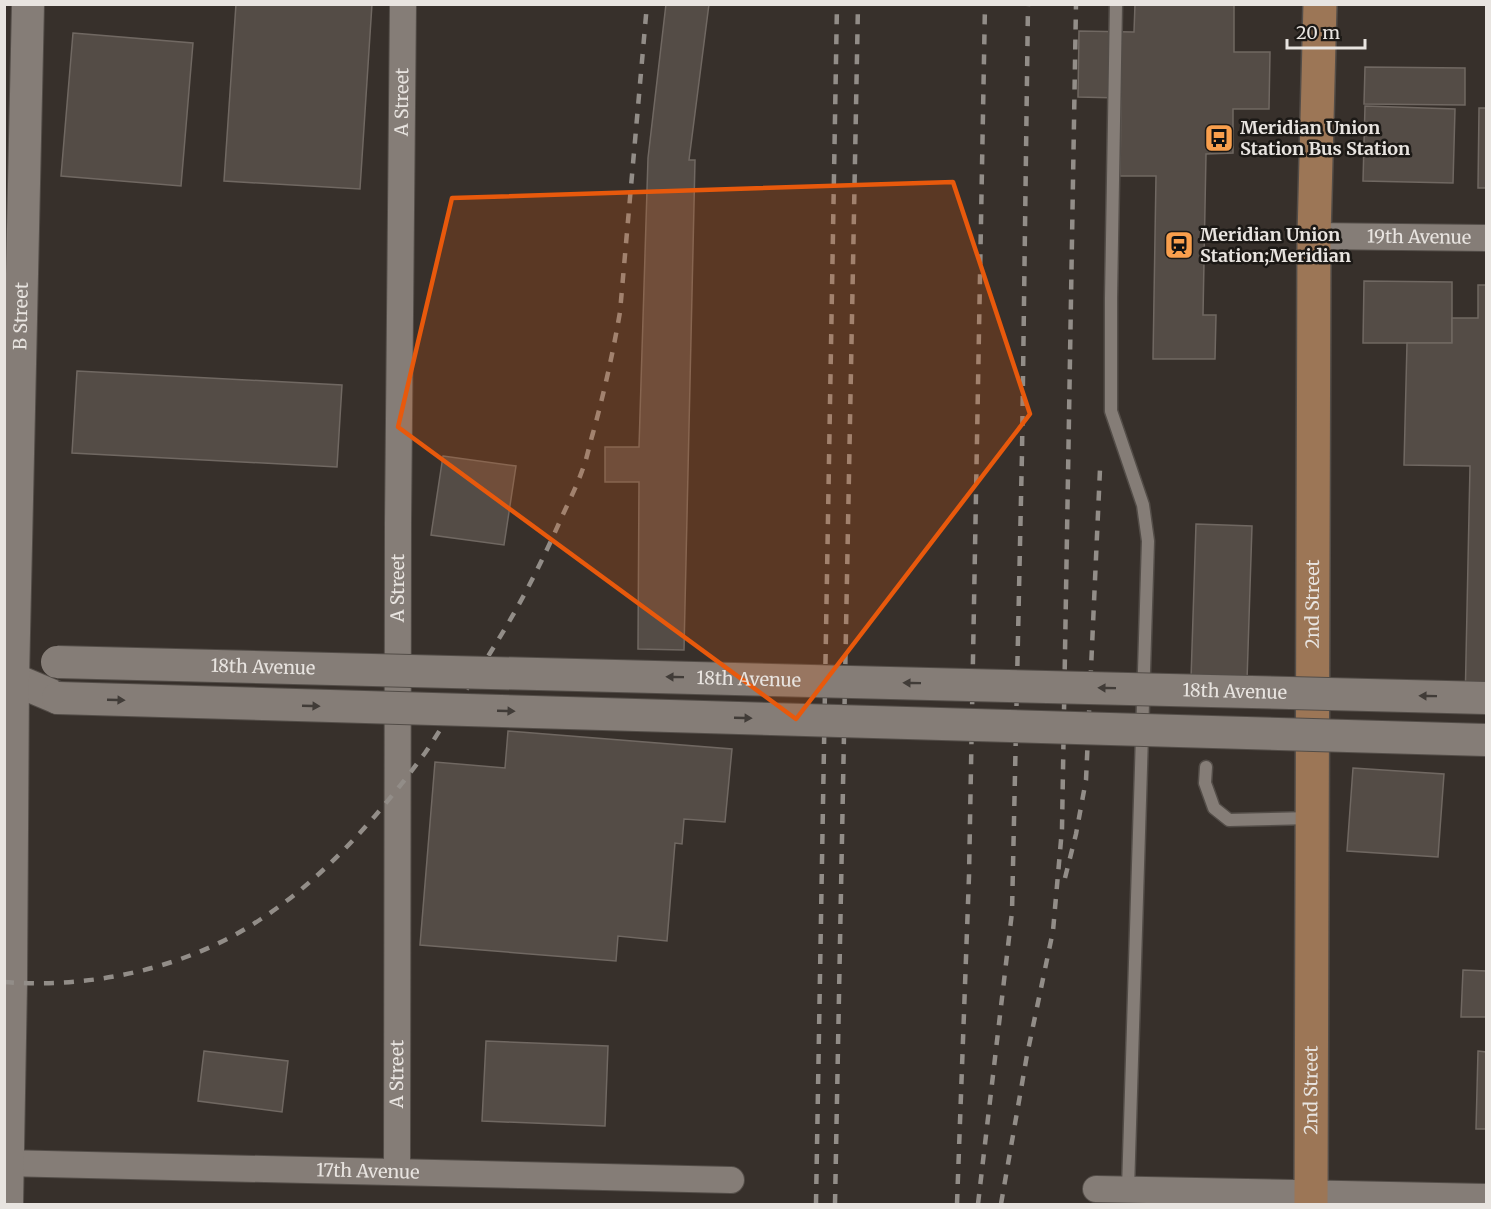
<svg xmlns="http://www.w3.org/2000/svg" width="1491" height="1209" viewBox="0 0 1491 1209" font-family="Merriweather,serif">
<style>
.building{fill:#544c46;stroke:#706862;stroke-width:1.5}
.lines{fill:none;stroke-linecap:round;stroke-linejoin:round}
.service-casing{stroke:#534d48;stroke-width:15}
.minor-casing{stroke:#534d48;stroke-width:28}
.tertiary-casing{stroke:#534d48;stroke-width:34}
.primary-casing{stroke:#534d48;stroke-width:36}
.service{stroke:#857d77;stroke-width:12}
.minor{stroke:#857d77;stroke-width:26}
.tertiary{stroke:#857d77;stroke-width:32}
.primary{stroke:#9c7656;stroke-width:33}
.rail{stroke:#928d88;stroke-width:4.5;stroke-dasharray:10 10;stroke-linecap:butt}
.tertiary-bridge-casing{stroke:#534d48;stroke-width:34;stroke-linecap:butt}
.tertiary-bridge{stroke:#857d77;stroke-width:32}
.oneway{fill:#413c38}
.marked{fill:#e8590c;fill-opacity:0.2;stroke:#e8590c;stroke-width:4.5;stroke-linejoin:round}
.labels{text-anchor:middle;stroke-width:5;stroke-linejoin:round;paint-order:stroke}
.street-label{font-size:18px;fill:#e8e4e0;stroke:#1c1916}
.poi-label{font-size:18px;font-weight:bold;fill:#e8e4e0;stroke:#1c1916;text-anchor:start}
</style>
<rect width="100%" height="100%" fill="#37302b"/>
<g class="building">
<polygon points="236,4 372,4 360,189 224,181"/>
<polygon points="666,4 709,4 689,160 695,160 684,650 638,649 639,482 605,482 605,447 639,447 648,158"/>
<polygon points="1135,4 1234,4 1234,52 1270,52 1269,109 1233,109 1233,153 1206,154 1203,315 1216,315 1215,359 1153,359 1156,176 1120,176 1121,98 1078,97 1079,31 1134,32"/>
<polygon points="73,33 193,43 181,186 61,176"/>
<polygon points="1365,67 1465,68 1465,105 1364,104"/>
<polygon points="1365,106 1455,109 1453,183 1363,181"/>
<polygon points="1479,108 1486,108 1486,188 1478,188"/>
<polygon points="1364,281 1452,282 1452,343 1363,343"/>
<polygon points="1478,285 1486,285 1486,706 1465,706 1470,466 1404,465 1407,343 1452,343 1452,318 1478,318"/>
<polygon points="77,371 342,385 337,467 72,453"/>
<polygon points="443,456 516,466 504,545 431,535"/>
<polygon points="1196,524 1252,526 1247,681 1191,679"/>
<polygon points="508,731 732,749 725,822 684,819 682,844 675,843 667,941 618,936 616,961 420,945 435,762 505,768"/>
<polygon points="1353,768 1444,774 1438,857 1347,851"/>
<polygon points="1463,970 1486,971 1486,1017 1461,1017"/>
<polygon points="486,1041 608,1046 605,1126 482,1121"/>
<polygon points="204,1051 288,1061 282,1112 198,1101"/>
<polygon points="1478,1051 1486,1052 1486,1129 1476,1129"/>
</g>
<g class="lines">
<g class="service-casing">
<g id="service">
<polyline points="1116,4 1111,298 1111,411 1143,505 1148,541 1128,1189"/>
<polyline points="1206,767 1205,783 1214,808 1229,820 1311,818"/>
</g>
</g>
<g class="minor-casing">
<g id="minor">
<path id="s1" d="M 1314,236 L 1486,238"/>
<path id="s2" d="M 4,1163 L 731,1180"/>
<path id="s3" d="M 397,1172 L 398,523 L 403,4"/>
<polyline points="1096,1189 1486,1197"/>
</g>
</g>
<g class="tertiary-casing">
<g id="tertiary">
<polyline points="13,679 58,698"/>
<path id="s4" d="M 7,1204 L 11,983 L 13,679 L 28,4"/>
</g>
</g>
<g class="primary-casing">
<g id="primary">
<path id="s5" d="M 1311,1204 L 1314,236 L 1320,4"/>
</g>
</g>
<use href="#service" class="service"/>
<use href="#minor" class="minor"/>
<use href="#tertiary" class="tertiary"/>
<use href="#primary" class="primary"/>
<g class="rail">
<polyline points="1065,878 1076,834 1086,780 1100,469"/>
<path d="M 4,982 C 92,989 188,968 261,919 C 304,891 341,855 375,816 C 392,796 409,775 425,753 C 436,737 446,720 457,703 C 470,684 483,665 495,645 C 520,605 541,564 560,521 C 567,505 576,488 582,471 C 587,459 589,446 593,433 C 604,393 613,353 620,312 L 647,4"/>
<polyline points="816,1204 837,4"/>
<polyline points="835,1204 858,4"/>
<polyline points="957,1204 969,876 985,4"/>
<polyline points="978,1204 1012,912 1022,453 1028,4"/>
<polyline points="1001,1204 1027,1055 1053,931 1062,829 1076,4"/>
</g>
<g class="tertiary-bridge-casing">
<g id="tertiary-bridge">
<path id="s6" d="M 57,662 L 1486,698"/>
<polyline points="58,698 1486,740"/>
</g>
</g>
<use href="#tertiary-bridge" class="tertiary-bridge"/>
</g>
<defs><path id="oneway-solid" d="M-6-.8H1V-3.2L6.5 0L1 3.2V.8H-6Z" transform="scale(1.5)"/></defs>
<g class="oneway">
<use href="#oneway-solid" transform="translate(675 677) rotate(-179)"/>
<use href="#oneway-solid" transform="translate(912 683) rotate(-179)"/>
<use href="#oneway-solid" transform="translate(1107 688) rotate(-179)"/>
<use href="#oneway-solid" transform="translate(1428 696) rotate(-179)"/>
<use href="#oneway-solid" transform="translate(116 700) rotate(2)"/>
<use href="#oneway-solid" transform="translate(311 706) rotate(2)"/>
<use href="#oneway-solid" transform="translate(506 711) rotate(2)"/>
<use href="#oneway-solid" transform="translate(743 718) rotate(2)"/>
</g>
<path class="marked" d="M 953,182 L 1030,414 L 796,719 L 398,427 L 452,198 Z"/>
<defs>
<g id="bus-square" transform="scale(1.5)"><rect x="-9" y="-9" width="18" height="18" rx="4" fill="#f99f4d" stroke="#1c1916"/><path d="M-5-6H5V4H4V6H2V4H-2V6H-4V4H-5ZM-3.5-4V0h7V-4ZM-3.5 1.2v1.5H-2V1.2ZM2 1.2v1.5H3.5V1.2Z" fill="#111"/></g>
<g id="station-square" transform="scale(1.5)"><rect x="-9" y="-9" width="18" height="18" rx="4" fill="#f99f4d" stroke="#1c1916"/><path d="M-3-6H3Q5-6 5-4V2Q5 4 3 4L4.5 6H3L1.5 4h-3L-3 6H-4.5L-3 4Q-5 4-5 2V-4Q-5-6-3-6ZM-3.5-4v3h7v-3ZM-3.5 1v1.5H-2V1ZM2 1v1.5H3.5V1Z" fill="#111"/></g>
</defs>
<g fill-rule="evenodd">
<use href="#bus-square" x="1219" y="138"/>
<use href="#station-square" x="1179" y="245"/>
</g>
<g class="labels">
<g class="street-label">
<text dy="6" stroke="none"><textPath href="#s3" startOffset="1070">A Street</textPath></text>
<text dy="6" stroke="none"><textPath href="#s1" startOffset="105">19th Avenue</textPath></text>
<text dy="6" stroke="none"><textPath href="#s4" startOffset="888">B Street</textPath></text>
<text dy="6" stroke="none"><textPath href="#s3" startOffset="584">A Street</textPath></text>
<text dy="6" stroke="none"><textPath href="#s5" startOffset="600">2nd Street</textPath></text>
<text dy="6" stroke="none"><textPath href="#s6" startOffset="206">18th Avenue</textPath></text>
<text dy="6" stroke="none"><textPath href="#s6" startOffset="692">18th Avenue</textPath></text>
<text dy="6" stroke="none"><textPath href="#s6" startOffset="1178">18th Avenue</textPath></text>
<text dy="6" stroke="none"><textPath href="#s3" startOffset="98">A Street</textPath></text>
<text dy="6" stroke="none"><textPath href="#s5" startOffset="114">2nd Street</textPath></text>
<text dy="6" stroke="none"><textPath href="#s2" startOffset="364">17th Avenue</textPath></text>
</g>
<g class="poi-label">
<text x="1240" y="134">Meridian Union<tspan x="1240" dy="21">Station Bus Station</tspan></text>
<text x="1200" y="241">Meridian Union<tspan x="1200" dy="21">Station;Meridian</tspan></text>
</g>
</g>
<rect width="1491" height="1209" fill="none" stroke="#e8e4e0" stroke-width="12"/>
<path d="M1287 39v9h78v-9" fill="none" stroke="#e8e4e0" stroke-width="3"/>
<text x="1296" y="39" font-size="18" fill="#e8e4e0" stroke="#1c1916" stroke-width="4.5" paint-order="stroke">20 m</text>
</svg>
